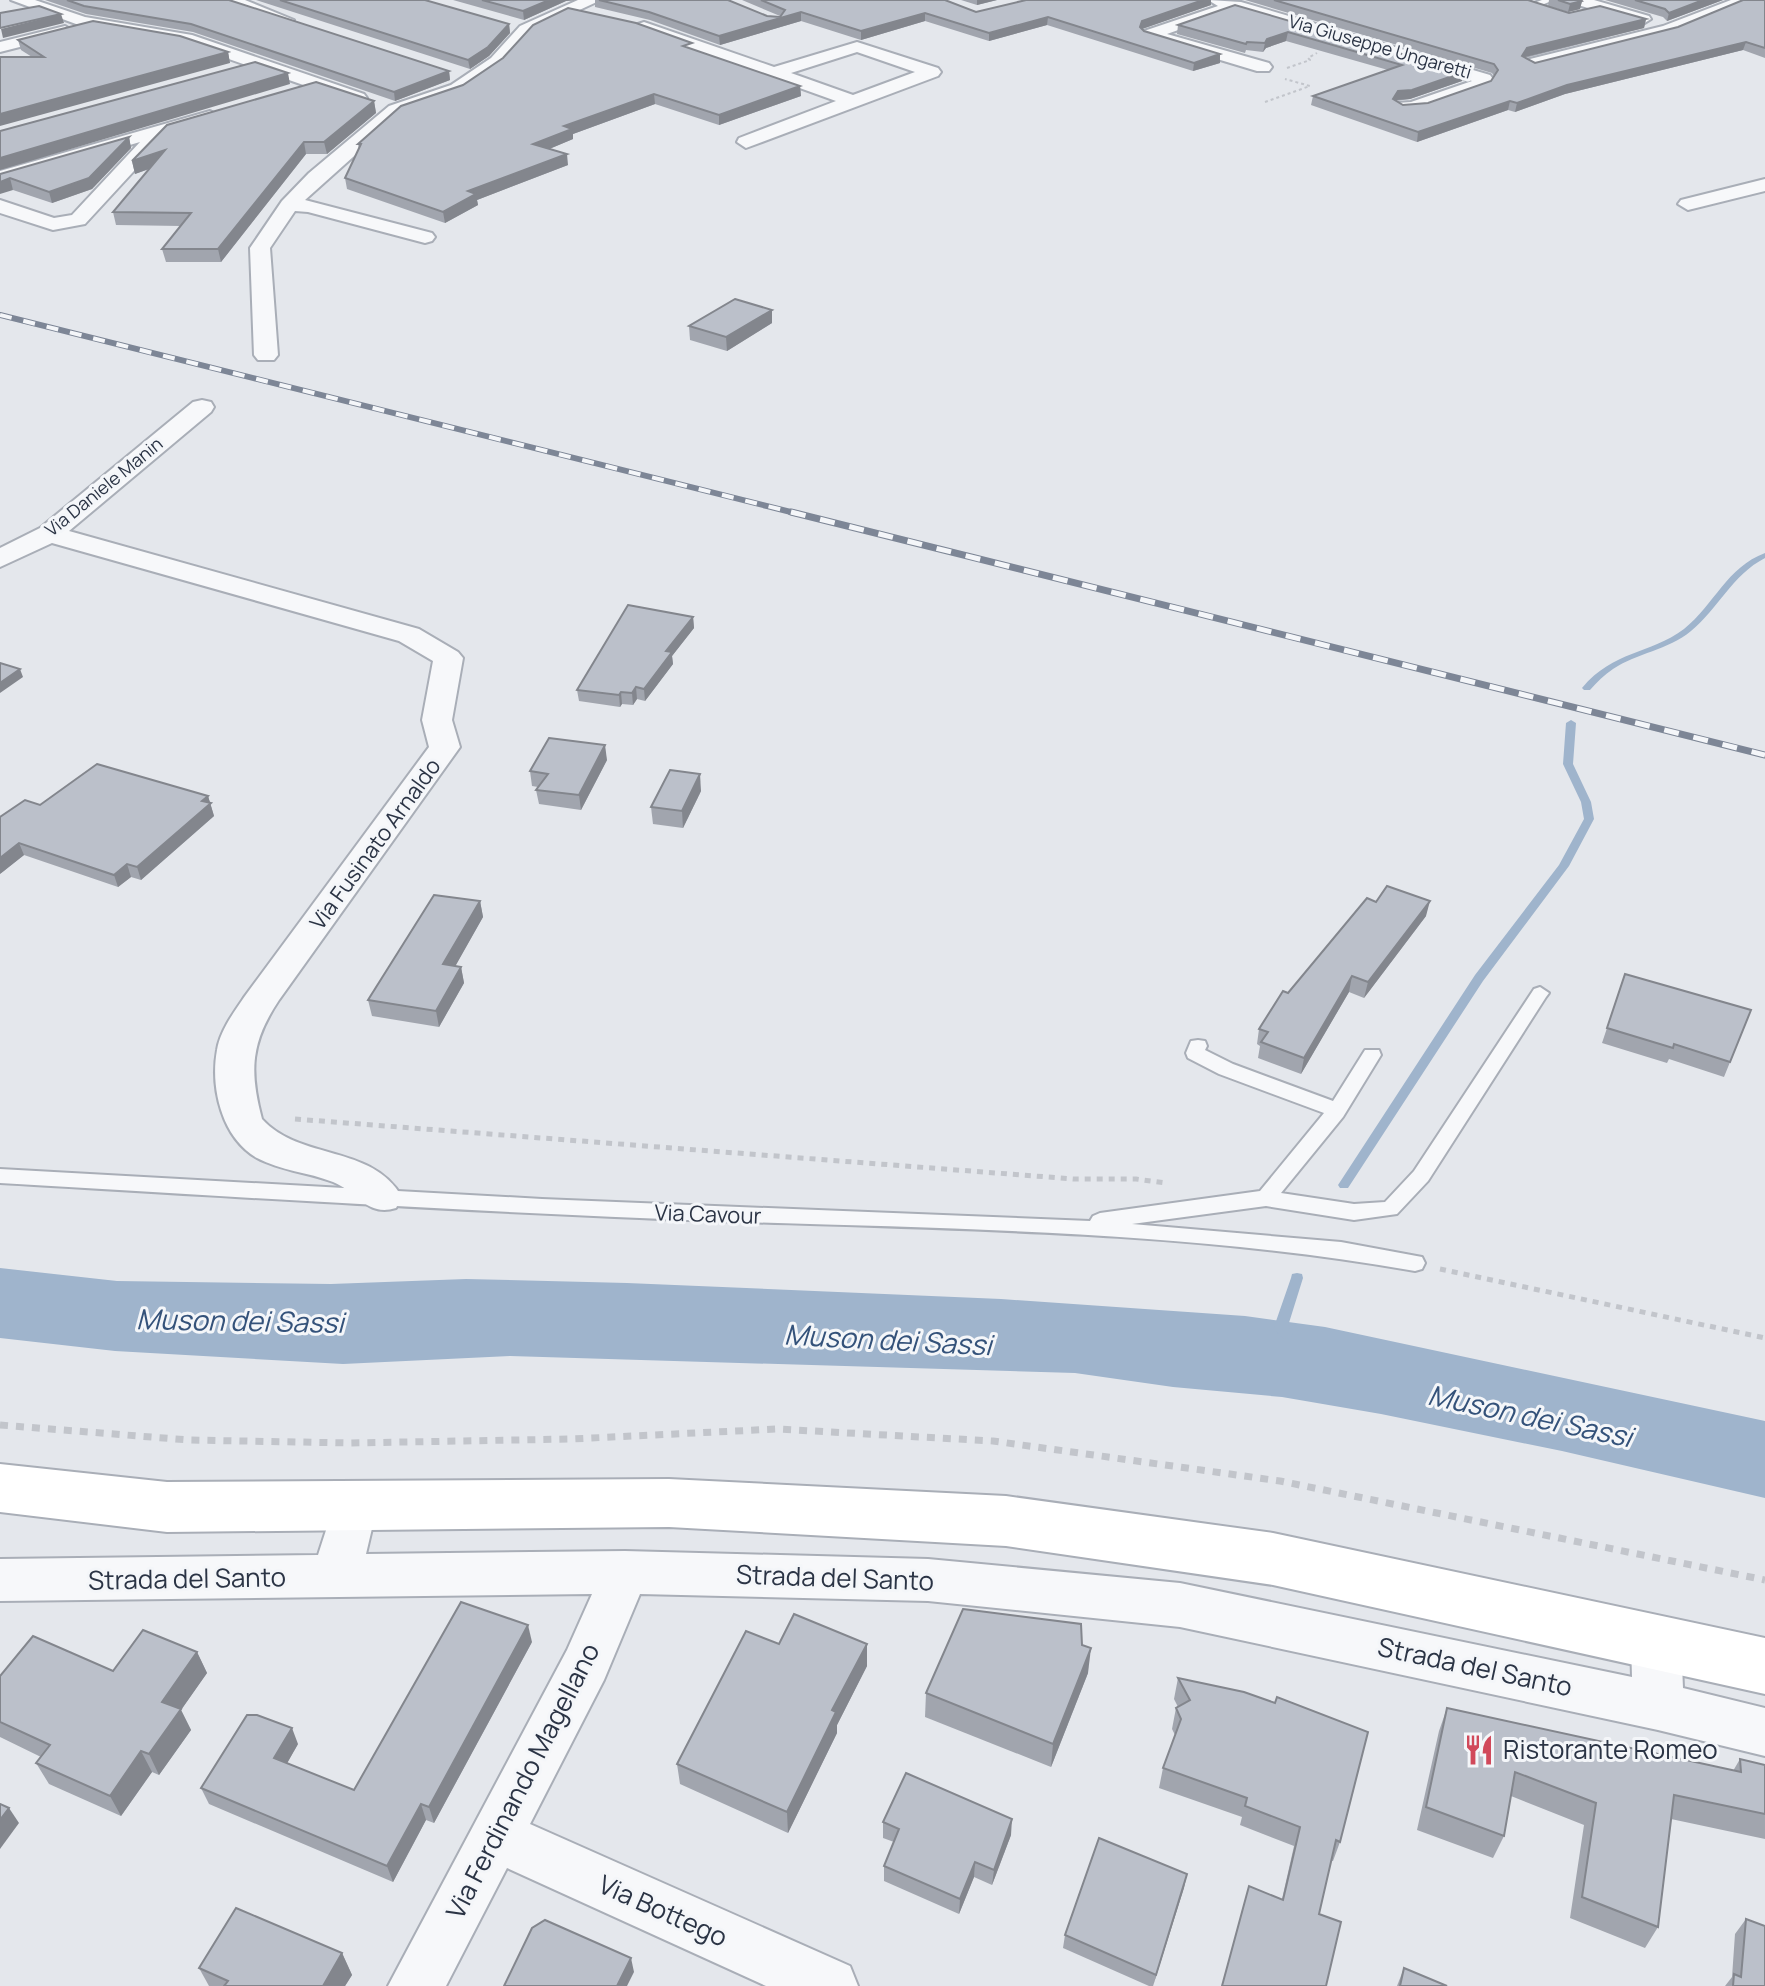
<svg xmlns="http://www.w3.org/2000/svg" width="1765" height="1986" viewBox="0 0 1765 1986" font-family="Manrope,sans-serif">
<style>
.water{fill:#9fb4cc}
.lines{fill:none;stroke-linecap:round;stroke-linejoin:round}
.stream{fill:#9fb4cc;fill-rule:evenodd}
.service-casing{stroke:#a9aeb7;stroke-width:4}
.minor-casing{stroke:#a9aeb7;stroke-width:4}
.secondary-casing{stroke:#a9aeb7;stroke-width:4}
.path-far2{stroke:#c2c5cb;stroke-width:2;stroke-dasharray:3 3;stroke-linecap:butt}
.path-far1{stroke:#c2c5cb;stroke-width:5;stroke-dasharray:6 6;stroke-linecap:butt}
.path{stroke:#c2c5cb;stroke-width:7;stroke-dasharray:8 8;stroke-linecap:butt}
.service{fill:#f7f8fa;fill-rule:evenodd}
.minor{fill:#f7f8fa;fill-rule:evenodd}
.secondary{fill:#fff;fill-rule:evenodd}
.rail-far1-casing{stroke:#7d8696;stroke-width:6}
.rail-casing{stroke:#7d8696;stroke-width:7}
.rail-far1{stroke:#f4f6f9;stroke-width:4;stroke-dasharray:12;stroke-linecap:butt}
.rail{stroke:#f4f6f9;stroke-width:5;stroke-dasharray:15;stroke-linecap:butt}
.wall{fill:#a1a5ae}
.shaded-wall{fill:#83868d}
.building{fill:#bbc0ca;stroke:#83868d;stroke-width:2}
.labels{text-anchor:middle;stroke-width:6;stroke-linejoin:round;paint-order:stroke}
.far-street-label{font-size:18px;fill:#2b3445;stroke:#f4f6f9}
.street-label{font-size:22px;fill:#2b3445;stroke:#f4f6f9}
.near-street-label{font-size:26px;fill:#2b3445;stroke:#f4f6f9}
.near-poi-label{font-size:26px;fill:#2b3445;stroke:#f4f6f9;text-anchor:start}
.near-water-label{font-size:28px;font-style:italic;fill:#34527a;stroke:#f4f6f9}
</style>
<rect width="100%" height="100%" fill="#e4e7ec"/>
<polygon class="water" points="0,1268 117,1281 331,1284 466,1279 627,1283 1001,1299 1245,1316 1325,1327 1765,1421 1765,1498 1562,1451 1381,1414 1282,1397 1173,1387 1075,1373 510,1356 343,1364 115,1351 0,1338"/>
<g class="lines">
<g class="stream">
<path d="M 1765,553 L 1765,558 C 1732,575 1718,609 1691,631 C 1668,650 1637,653 1613,669 C 1604,675 1597,682 1590,690 L 1584,690 L 1582,688 C 1614,650 1649,655 1684,629 C 1714,605 1727,567 1765,553 Z"/>
<polygon points="1571,720 1576,723 1573,764 1591,802 1594,819 1569,866 1483,981 1348,1188 1340,1188 1338,1185 1340,1182 1475,975 1559,865 1584,819 1581,802 1563,764 1566,723"/>
<path d="M 1297,1273 L 1302,1274 L 1303,1278 L 1288,1326 L 1293,1334 L 1291,1338 C 1282,1341 1278,1334 1274,1327 L 1291,1278 L 1292,1274 Z"/>
</g>
<g class="service-casing">
<g id="service">
<polygon points="1542,0 1554,0 1539,6 1546,9 1542,11 1526,6"/>
<path d="M 1540,987 L 1549,993 L 1546,997 L 1428,1181 L 1397,1214 L 1354,1220 L 1266,1206 L 1132,1224 L 1341,1242 L 1422,1257 L 1425,1263 L 1422,1269 L 1415,1271 C 1184,1230 946,1229 712,1221 C 474,1212 237,1197 0,1183 L 0,1169 L 542,1199 L 1090,1221 L 1093,1216 L 1100,1213 L 1260,1191 L 1324,1113 L 1219,1074 L 1188,1058 L 1186,1053 L 1191,1041 L 1198,1040 L 1205,1041 L 1207,1046 L 1205,1050 L 1233,1064 L 1333,1101 L 1365,1050 L 1379,1050 L 1381,1055 L 1343,1117 L 1281,1193 L 1354,1204 L 1385,1202 L 1414,1171 L 1534,989 Z"/>
</g>
</g>
<g class="minor-casing">
<g id="minor">
<polygon points="11,0 35,0 85,17 192,35 364,94 367,98 364,102 352,102 183,43 76,24"/>
<polygon points="222,0 245,0 294,20 286,25 280,23"/>
<polygon points="578,0 601,0 532,32 503,66 463,93 401,114 305,200 432,233 435,237 432,241 425,243 308,212 295,211 270,248 278,355 274,360 258,360 254,355 250,248 282,201 309,173 389,106 451,85 491,58 520,26"/>
<path d="M 1208,0 L 1241,2 L 1490,75 L 1493,79 L 1488,87 C 1467,94 1411,123 1394,107 L 1397,103 L 1411,102 L 1472,81 L 1234,10 L 1167,34 L 1269,63 L 1272,67 L 1269,71 L 1257,71 L 1144,37 L 1142,34 L 1144,31 L 1218,6 Z"/>
<polygon points="1569,0 1594,0 1649,16 1651,19 1643,24 1571,3"/>
<polygon points="1731,0 1753,0 1675,33 1532,69 1523,64 1526,60 1663,26"/>
<path d="M 644,22 L 774,67 L 857,42 L 938,68 L 941,72 L 938,76 L 746,148 L 737,142 L 739,138 L 836,101 L 638,30 L 638,24 ZM 857,52 L 915,72 L 853,95 L 791,73 Z"/>
<polygon points="65,26 73,31 71,34 0,52 0,42"/>
<polygon points="210,111 219,116 216,120 168,134 85,224 53,230 0,213 0,200 54,218 72,215 140,142 0,183 0,171"/>
<polygon points="1765,179 1765,191 1688,210 1678,204 1681,200"/>
<path d="M 202,400 L 211,402 L 214,407 L 211,412 L 69,531 L 419,629 L 458,652 L 463,658 L 452,720 L 460,747 L 279,1000 C 251,1042 249,1070 262,1119 C 300,1161 372,1144 402,1197 L 396,1208 C 367,1217 358,1192 333,1182 C 308,1172 281,1171 257,1158 C 222,1138 210,1088 217,1050 C 220,1031 234,1012 245,996 L 429,747 L 422,720 L 433,661 L 399,641 L 52,543 L 0,567 L 0,548 L 40,528 L 193,402 Z"/>
<polygon points="354,1487 370,1493 377,1507 366,1554 625,1551 928,1559 1180,1583 1632,1677 1631,1642 1639,1626 1656,1619 1673,1626 1681,1642 1683,1688 1765,1708 1765,1756 1658,1730 1180,1627 928,1601 640,1594 604,1680 530,1824 850,1966 858,1986 766,1986 507,1868 446,1986 388,1986 567,1650 592,1594 0,1601 0,1559 318,1555 338,1493"/>
</g>
</g>
<g class="secondary-casing">
<polygon id="secondary" points="0,1464 167,1482 669,1479 1006,1496 1273,1533 1765,1638 1765,1694 1273,1585 1006,1546 669,1527 167,1532 0,1512"/>
</g>
<g class="path-far2">
<polyline points="1287,68 1310,60 1308,58 1317,53"/>
<polyline points="1265,102 1310,86 1285,79"/>
</g>
<g class="path-far1">
<polyline points="295,1119 1074,1179 1136,1179 1166,1183"/>
<polyline points="1440,1269 1765,1338"/>
</g>
<polyline class="path" points="0,1425 189,1440 351,1443 571,1439 777,1429 993,1441 1280,1481 1765,1580"/>
<use href="#service" class="service"/>
<use href="#minor" class="minor"/>
<use href="#secondary" class="secondary"/>
<g class="rail-far1-casing">
<polyline id="rail-far1" points="0,315 799,514"/>
</g>
<g class="rail-casing">
<polyline id="rail" points="791,512 1765,755"/>
</g>
<use href="#rail-far1" class="rail-far1"/>
<use href="#rail" class="rail"/>
</g>
<g class="wall">
<polygon points="45,0 229,0 449,71 450,80 395,101 193,32 86,14"/>
<polygon points="256,0 425,0 509,24 510,33 489,56 470,69"/>
<polygon points="453,0 575,0 566,1 524,20"/>
<polygon points="595,0 728,0 767,16 780,16 742,0 945,0 976,12 1211,5 1142,29 1144,31 1220,63 1193,71 1047,25 989,41 925,21 861,40 801,21 720,45 650,20 595,7"/>
<polygon points="961,0 997,0 977,5"/>
<polygon points="1245,0 1533,0 1531,1 1569,13 1646,19 1644,28 1525,58 1535,63 1678,27 1765,0 1765,58 1743,50 1565,94 1515,112 1508,110 1417,142 1311,105 1313,96 1388,70 1286,41 1266,48 1263,52 1246,50 1245,53 1177,34 1178,25 1235,5 1464,72 1462,81 1410,99 1396,101 1403,105 1428,103 1491,81 1494,76 1492,73"/>
<polygon points="1549,0 1581,0 1582,1 1580,9 1568,12 1548,6"/>
<polygon points="1605,0 1723,0 1667,21 1663,17"/>
<polygon points="18,40 228,52 230,63 32,57 21,50"/>
<polygon points="692,49 800,86 801,96 719,125 655,104 573,134 573,139 549,149 568,165 477,200 478,205 445,223 347,189 345,178 359,149 358,144"/>
<polygon points="374,101 376,113 327,154 306,154 221,262 166,262 162,249 181,226 116,225 113,212 149,169 135,174 132,161"/>
<polygon points="129,137 131,148 92,189 52,203 13,190 0,174"/>
<polygon points="772,323 727,351 690,340 689,326"/>
<polygon points="693,617 694,628 672,656 673,664 645,701 637,699 633,705 622,704 620,707 579,701 577,690"/>
<polygon points="607,760 581,810 539,804 536,790 538,787 532,786 530,771"/>
<polygon points="701,791 683,828 653,824 651,807"/>
<polygon points="208,796 214,816 141,880 131,877 118,887 24,855 0,874 40,805"/>
<polygon points="480,901 483,917 455,966 461,967 464,983 439,1027 372,1016 368,1000"/>
<polygon points="1376,902 1426,916 1364,998 1349,992 1301,1074 1258,1058 1260,1046 1257,1044 1259,1029 1288,993"/>
<polygon points="1625,974 1751,1010 1724,1077 1669,1059 1667,1063 1602,1043"/>
<polygon points="532,1642 434,1823 426,1820 393,1882 209,1804 201,1788 298,1744 287,1763 354,1790"/>
<polygon points="779,1644 867,1666 837,1725 837,1733 788,1833 680,1784 677,1764"/>
<polygon points="1082,1645 1088,1673 1051,1767 925,1717 926,1693"/>
<polygon points="197,1652 207,1673 181,1710 191,1730 159,1775 152,1772 121,1816 49,1784 36,1763 41,1757 0,1737 0,1676 113,1671"/>
<polygon points="1178,1678 1340,1842 1333,1861 1331,1861 1319,1914 1282,1899 1294,1846 1240,1825 1242,1817 1159,1788 1163,1768 1175,1735 1172,1729 1176,1708 1178,1707 1174,1699"/>
<polygon points="1447,1708 1733,1771 1740,1759 1765,1765 1765,1839 1671,1819 1658,1927 1645,1948 1570,1918 1584,1825 1511,1796 1504,1836 1493,1858 1417,1830 1439,1731"/>
<polygon points="883,1822 1011,1835 992,1885 974,1877 959,1914 884,1881 884,1866 894,1842 883,1838"/>
<polygon points="1187,1874 1153,1986 1149,1986 1063,1948 1065,1935"/>
<polygon points="1746,1919 1765,1986 1725,1986 1732,1977 1735,1934"/>
<polygon points="342,1953 352,1975 345,1986 209,1986 199,1968"/>
<polygon points="1404,1968 1447,1986 1397,1986"/>
</g>
<g class="shaded-wall">
<polygon points="549,0 575,0 566,1 524,20 523,11"/>
<polygon points="977,0 997,0 977,5"/>
<polygon points="1203,0 1211,0 1211,5 1142,29 1140,27 1142,21"/>
<polygon points="1703,0 1723,0 1667,21 1669,13"/>
<polygon points="1582,1 1580,9 1568,12 1570,4"/>
<polygon points="801,12 801,21 720,45 719,36"/>
<polygon points="925,13 925,21 861,40 861,31"/>
<polygon points="61,14 64,23 3,38 1,29"/>
<polygon points="1048,17 1047,25 989,41 989,33"/>
<polygon points="1646,19 1644,28 1525,57 1520,65 1522,56 1527,48"/>
<polygon points="509,24 510,33 489,56 470,69 468,60"/>
<polygon points="1288,32 1286,41 1266,48 1263,52 1265,43 1267,39"/>
<polygon points="1746,42 1743,50 1565,94 1515,112 1517,103 1567,85"/>
<polygon points="228,52 230,63 0,126 0,114"/>
<polygon points="1220,54 1220,63 1193,71 1194,63"/>
<polygon points="449,71 450,80 395,101 394,92"/>
<polygon points="1464,72 1462,81 1410,99 1397,100 1391,108 1393,99 1398,91"/>
<polygon points="288,73 290,84 0,170 0,158"/>
<polygon points="800,86 801,96 719,125 719,115"/>
<polygon points="654,94 655,104 573,134 573,139 535,155 533,144 564,126"/>
<polygon points="374,101 376,113 327,154 324,142"/>
<polygon points="1510,101 1508,110 1417,142 1418,132"/>
<polygon points="129,137 131,148 92,189 52,203 49,192"/>
<polygon points="304,142 306,154 221,262 218,249"/>
<polygon points="165,150 168,162 135,174 132,161"/>
<polygon points="567,154 568,165 477,200 478,205 445,223 443,212 468,191"/>
<polygon points="10,178 13,190 0,194 0,182"/>
<polygon points="772,310 772,323 727,351 726,337"/>
<polygon points="693,617 694,628 672,656 673,664 645,701 644,689 666,651"/>
<polygon points="20,669 23,677 0,693 0,683"/>
<polygon points="636,687 637,699 633,705 632,693"/>
<polygon points="621,692 622,704 620,707 619,695"/>
<polygon points="605,745 607,760 581,810 579,795"/>
<polygon points="700,774 701,791 683,828 682,811"/>
<polygon points="208,796 214,816 141,880 137,867"/>
<polygon points="19,843 24,855 0,874 0,858"/>
<polygon points="127,864 131,877 118,887 114,875"/>
<polygon points="480,901 483,917 447,981 443,964"/>
<polygon points="1430,901 1426,916 1364,998 1368,982"/>
<polygon points="461,967 464,983 439,1027 436,1011"/>
<polygon points="1352,976 1349,992 1301,1074 1304,1058"/>
<polygon points="528,1625 532,1642 434,1823 429,1807"/>
<polygon points="867,1644 867,1666 837,1725 837,1733 788,1833 787,1812 832,1710"/>
<polygon points="1091,1648 1088,1673 1051,1767 1053,1744"/>
<polygon points="197,1652 207,1673 181,1710 191,1730 159,1775 149,1754 162,1702"/>
<polygon points="292,1728 298,1744 281,1774 274,1758"/>
<polygon points="141,1751 152,1772 121,1816 110,1796"/>
<polygon points="421,1804 426,1820 393,1882 387,1866"/>
<polygon points="9,1808 19,1823 0,1849 0,1820"/>
<polygon points="1012,1819 1011,1835 992,1885 994,1870"/>
<polygon points="975,1862 974,1877 959,1914 960,1899"/>
<polygon points="1187,1874 1184,1888 1153,1986 1156,1975"/>
<polygon points="342,1953 352,1975 345,1986 323,1986"/>
<polygon points="631,1958 634,1972 627,1986 617,1986"/>
</g>
<g class="building">
<polygon points="67,0 229,0 449,71 394,92 191,24 84,6"/>
<polygon points="280,0 425,0 509,24 488,47 468,60"/>
<polygon points="482,0 549,0 523,11"/>
<polygon points="599,0 728,0 767,16 780,17 785,10 761,0 945,0 976,12 1026,0 1203,0 1142,21 1140,27 1144,31 1220,54 1194,63 1048,17 989,33 925,13 861,31 801,12 719,36 649,12"/>
<polygon points="1274,0 1528,0 1569,13 1600,6 1646,19 1527,48 1522,56 1535,63 1678,27 1743,0 1765,0 1765,48 1746,42 1567,85 1517,103 1510,101 1418,132 1313,96 1402,65 1288,32 1267,39 1265,43 1247,42 1246,44 1178,25 1235,5 1464,72 1412,90 1398,91 1393,99 1403,105 1428,103 1491,81 1498,70 1494,64"/>
<polygon points="1558,0 1581,0 1582,1 1570,4"/>
<polygon points="1635,0 1703,0 1669,13 1665,9"/>
<polygon points="39,6 61,14 0,28 0,13"/>
<polygon points="568,8 636,23 692,43 683,46 800,86 719,115 654,94 564,126 572,129 533,144 567,154 468,191 476,194 443,212 345,178 361,144 358,144 401,106 463,85 503,58 533,25"/>
<polygon points="93,21 180,36 228,52 0,114 0,57 44,57 18,40"/>
<polygon points="255,62 288,73 0,158 0,131"/>
<polygon points="316,82 374,101 324,142 304,142 218,249 162,249 191,213 113,212 165,150 132,161 167,125"/>
<polygon points="129,137 89,178 49,192 10,178 0,182 0,174"/>
<polygon points="735,299 772,310 726,337 689,326"/>
<polygon points="628,605 693,617 666,651 672,652 644,689 636,687 632,693 621,692 619,695 577,690"/>
<polygon points="0,663 20,669 0,683"/>
<polygon points="549,738 605,745 579,795 536,790 548,774 530,771"/>
<polygon points="97,764 208,796 202,801 211,803 137,867 127,864 114,875 19,843 0,858 0,817 25,800 40,805"/>
<polygon points="670,770 700,774 682,811 651,807"/>
<polygon points="1387,886 1430,901 1368,982 1352,976 1304,1058 1261,1042 1268,1032 1259,1029 1283,991 1288,993 1367,898 1376,902"/>
<polygon points="434,895 480,901 443,964 461,967 436,1011 368,1000"/>
<polygon points="1625,974 1751,1010 1730,1062 1674,1044 1673,1048 1607,1028"/>
<polygon points="461,1602 528,1625 429,1807 421,1804 387,1866 201,1788 247,1715 257,1715 292,1728 274,1758 354,1790"/>
<polygon points="963,1609 1081,1624 1082,1645 1091,1648 1053,1744 926,1693"/>
<polygon points="794,1614 867,1644 832,1710 836,1712 787,1812 677,1764 746,1631 779,1644"/>
<polygon points="143,1630 197,1652 162,1702 181,1709 149,1754 141,1751 110,1796 36,1763 50,1745 0,1722 0,1676 33,1636 113,1671"/>
<polygon points="1178,1678 1244,1692 1275,1703 1277,1697 1368,1732 1340,1842 1336,1840 1319,1914 1341,1922 1326,1986 1222,1986 1249,1886 1283,1900 1300,1827 1245,1806 1247,1798 1163,1768 1181,1719 1176,1708 1190,1700"/>
<polygon points="1447,1708 1741,1772 1740,1759 1765,1765 1765,1814 1674,1795 1658,1927 1582,1897 1596,1803 1515,1772 1504,1836 1426,1807"/>
<polygon points="906,1773 1012,1819 994,1870 975,1862 960,1899 884,1866 899,1829 883,1822"/>
<polygon points="0,1804 9,1808 0,1820"/>
<polygon points="1099,1838 1187,1874 1156,1975 1065,1935"/>
<polygon points="236,1908 342,1953 323,1986 224,1986 228,1981 199,1968"/>
<polygon points="1746,1919 1765,1926 1765,1986 1733,1986 1734,1974 1741,1977"/>
<polygon points="545,1920 631,1958 617,1986 504,1986 532,1928"/>
<polygon points="1404,1968 1447,1986 1400,1986"/>
</g>
<defs>
<g id="restaurant-bare" transform="scale(2.4)"><path d="M-5-6h1v4h1v-4h1v4h1v-4h1v5L-1.5 .5V6h-2V.5L-5-1ZM5-6V6H3V1.5H1.5Q1.5-4 5-6Z" fill="#d1495b" stroke="#f4f6f9" stroke-width="2.5" paint-order="stroke"/></g>
</defs>
<g fill-rule="evenodd">
<use href="#restaurant-bare" x="1479" y="1750"/>
</g>
<g class="labels">
<g class="far-street-label">
<text transform="translate(1380 47) rotate(16)" y="6">Via Giuseppe Ungaretti</text>
<text transform="translate(104 487) rotate(-39)" y="6">Via Daniele Manin</text>
</g>
<g class="street-label">
<text transform="translate(375 844) rotate(-54)" y="8">Via Fusinato Arnaldo</text>
<text transform="translate(708 1214) rotate(2)" y="8">Via Cavour</text>
</g>
<g class="near-street-label">
<text transform="translate(835 1578) rotate(2)" y="9">Strada del Santo</text>
<text transform="translate(187 1579) rotate(-1)" y="9">Strada del Santo</text>
<text transform="translate(1475 1667) rotate(12)" y="9">Strada del Santo</text>
<text transform="translate(523 1781) rotate(-63)" y="9">Via Ferdinando Magellano</text>
<text transform="translate(663 1911) rotate(24)" y="9">Via Bottego</text>
</g>
<g class="near-poi-label">
<text x="1503" y="1759">Ristorante Romeo</text>
</g>
<g class="near-water-label">
<text transform="translate(240 1321) rotate(1)" y="10">Muson dei Sassi</text>
<text transform="translate(888 1340) rotate(3)" y="10">Muson dei Sassi</text>
<text transform="translate(1530 1416) rotate(12)" y="10">Muson dei Sassi</text>
</g>
</g>
</svg>
